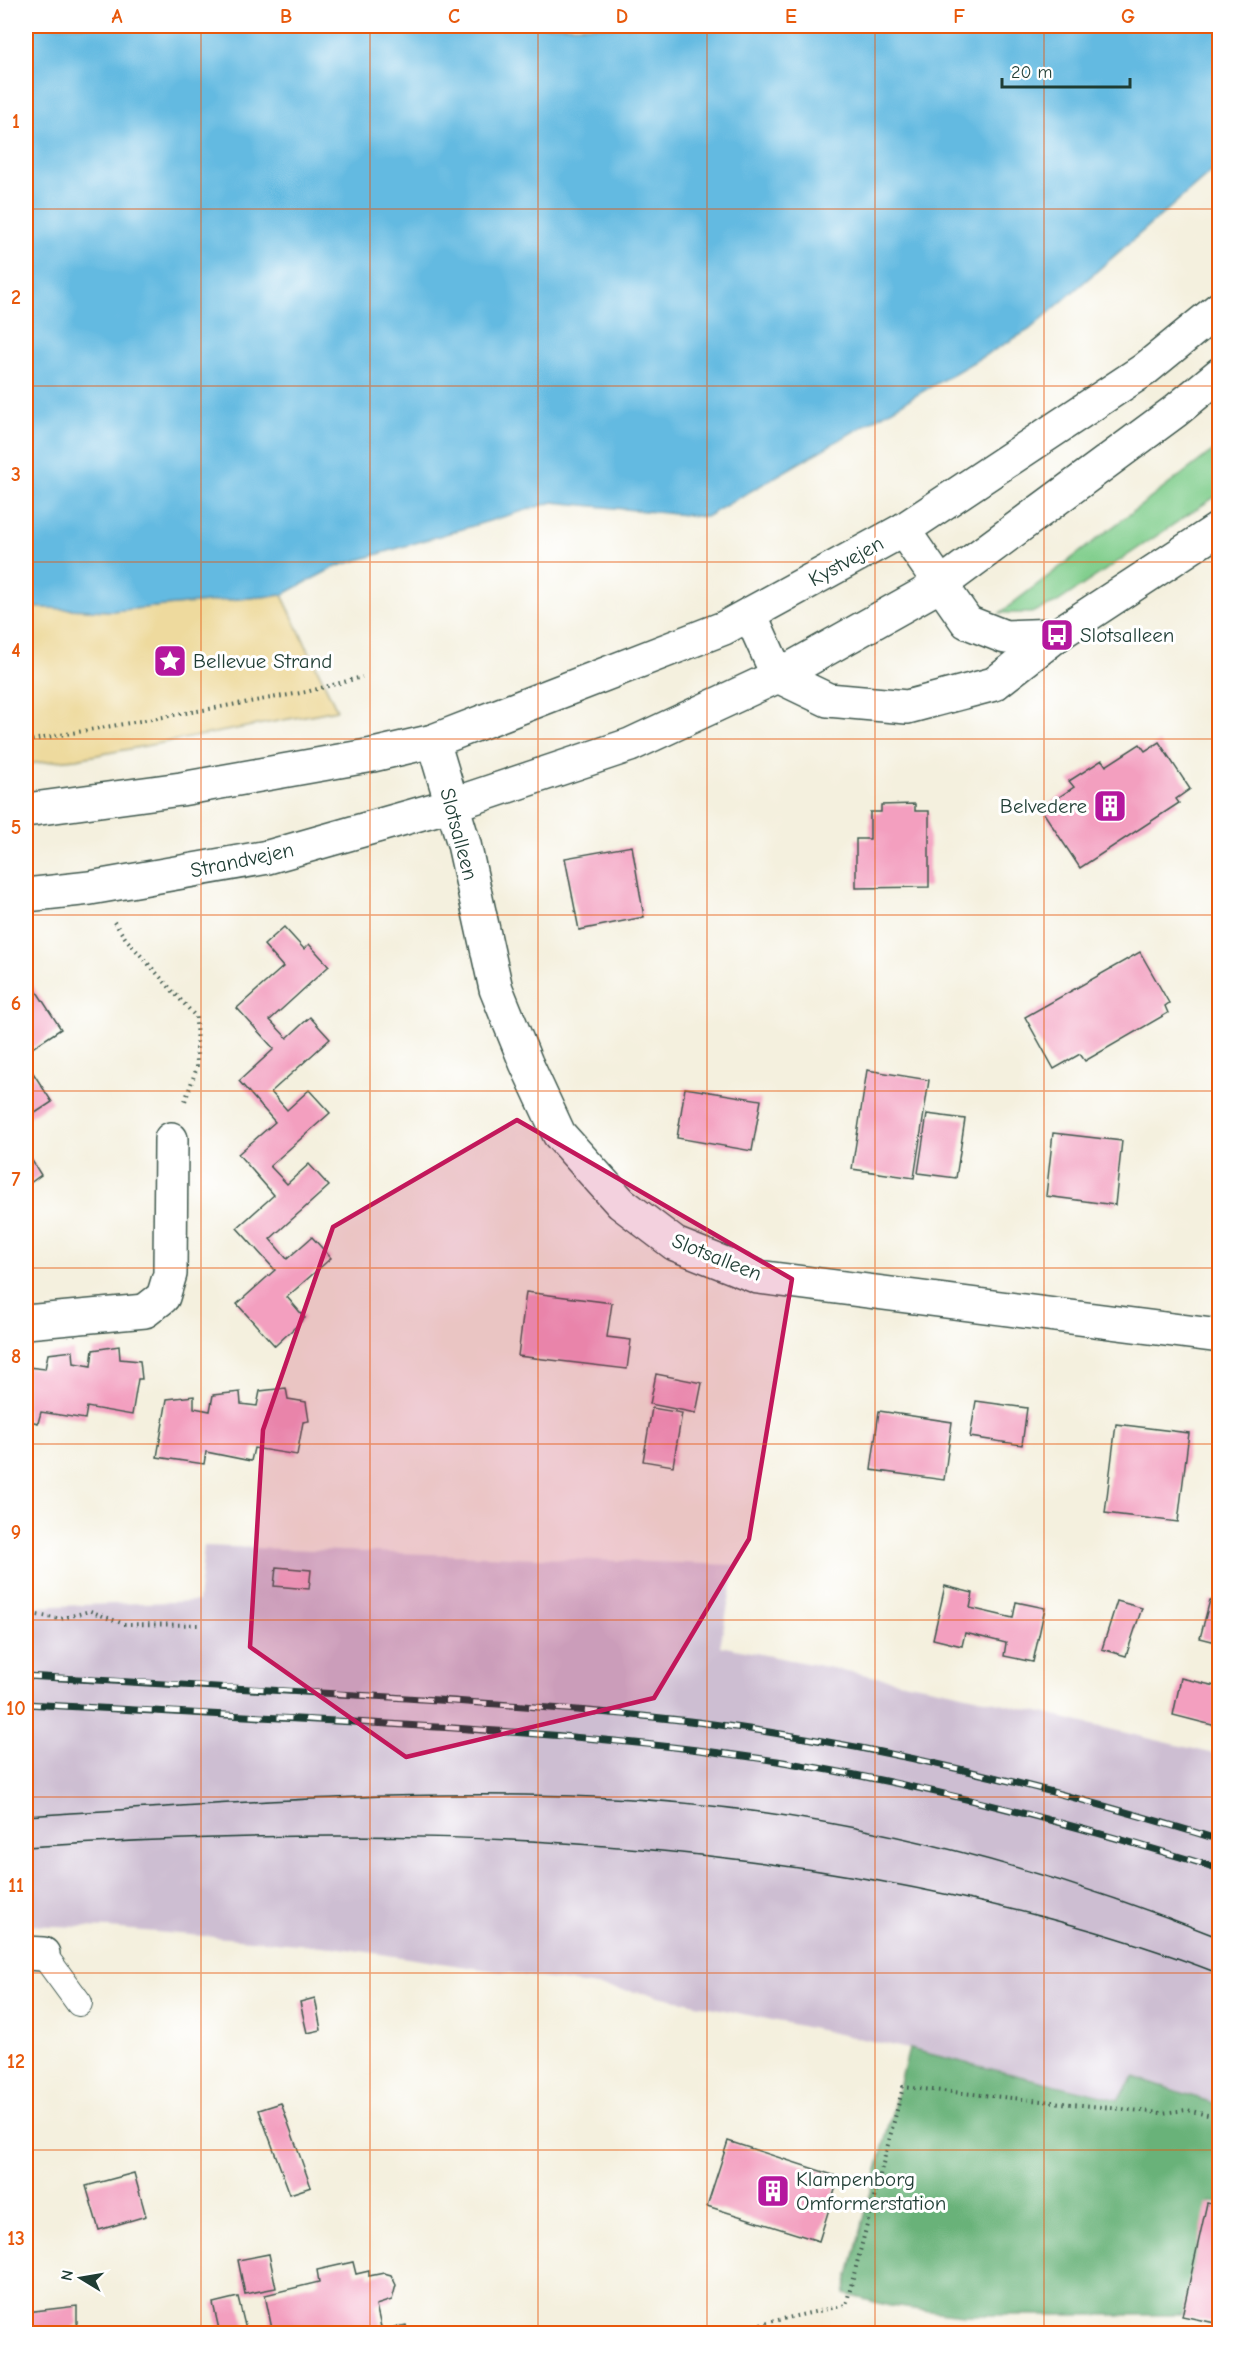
<svg xmlns="http://www.w3.org/2000/svg" width="1245" height="2359" viewBox="0 0 1245 2359" font-family="'Comic Neue',sans-serif">
<style>
.industrial{fill:#cdbed2}
.green{fill:#82cf8e;stroke:#508661;stroke-width:1.5}
.forest{fill:#69b279;stroke:#447856;stroke-width:1.5}
.sand{fill:#eeda9e;stroke:#868c69;stroke-width:1.5}
.water{fill:#64bae1;stroke:#427c8a;stroke-width:1.5}
.building{fill:#f39fbf}
.lines{fill:none;stroke-linecap:round;stroke-linejoin:round}
.service-casing{stroke:#3f584e;stroke-width:28}
.minor-casing{stroke:#3f584e;stroke-width:36}
.secondary-casing{stroke:#3f584e;stroke-width:36}
.path{stroke:#3f584e;stroke-width:4;stroke-dasharray:1.5 4.5;stroke-linecap:butt}
.service{stroke:#fff;stroke-width:26}
.minor{stroke:#fff;stroke-width:33}
.secondary{stroke:#fff;stroke-width:33}
.tram{stroke:#1f3d34;stroke-width:1.5}
.rail-casing{stroke:#1f3d34;stroke-width:7}
.rail{stroke:#fff;stroke-width:4.5;stroke-dasharray:14;stroke-linecap:butt}
.marked{fill:#c2185b;fill-opacity:0.2;stroke:#c2185b;stroke-width:4.5;stroke-linejoin:round}
.grid{fill:none;stroke:#e8590c;stroke-width:1.5;stroke-opacity:0.55}
.labels{text-anchor:middle;stroke-width:6;stroke-linejoin:round;paint-order:stroke}
.street-label{font-size:21px;fill:#1f3d34;stroke:#fff}
.poi-label{font-size:21px;fill:#1f3d34;stroke:#fff;text-anchor:start}
.neatline{fill:none;stroke:#e8590c;stroke-width:2}
.grid-label{font-size:20px;text-anchor:middle;font-weight:bold;fill:#e8590c}
</style>
<rect width="100%" height="100%" fill="#fff"/>
<filter id="ink" filterUnits="userSpaceOnUse"><feTurbulence type="fractalNoise" baseFrequency=".0167" numOctaves="2"/><feDisplacementMap in="SourceGraphic" scale="12" xChannelSelector="R" yChannelSelector="G"/><feConvolveMatrix kernelMatrix="1 2 1 2 8 2 1 2 1" color-interpolation-filters="sRGB"/></filter>
<filter id="wash" filterUnits="userSpaceOnUse"><feTurbulence type="fractalNoise" baseFrequency=".008" numOctaves="4" result="noise"/><feDisplacementMap in="SourceGraphic" scale="24" xChannelSelector="R" yChannelSelector="G"/><feGaussianBlur stdDeviation="1.35" result="paint"/><feColorMatrix in="noise" values="0 0 0 0 0 0 0 0 0 0 0 0 0 0 0 0 0 1.4 0 .05"/><feComposite in="paint" operator="in"/></filter>
<g filter="url(#wash)">
<rect width="100%" height="100%" fill="#f4f0de"/>
<polygon class="industrial" points="204,1546 736,1565 720,1646 954,1692 1219,1755 1219,2105 1134,2077 1119,2100 909,2049 649,1994 333,1947 109,1928 26,1925 26,1607 198,1601"/>
<polygon class="green" points="1219,446 1219,494 1056,603 1031,613 1000,613"/>
<polygon class="forest" points="909,2049 1118,2100 1134,2077 1219,2105 1219,2203 1210,2202 1183,2315 962,2315 890,2306 844,2294"/>
<polygon class="sand" points="282,595 337,710 76,759 26,764 26,607 111,611"/>
<polygon class="water" points="26,26 1219,26 1219,165 1029,330 706,517 553,502 335,567 282,595 111,611 26,607"/>
<g id="blocks">
<g class="building">
<polygon points="1159,742 1190,789 1176,799 1179,803 1080,868 1041,809 1074,787 1069,781 1102,760 1106,766 1140,744 1145,751"/>
<polygon points="915,804 915,811 929,811 929,887 856,888 856,839 870,839 870,812 881,812 881,805"/>
<polygon points="632,846 644,917 579,930 565,858"/>
<polygon points="284,927 304,949 309,944 329,966 270,1020 287,1038 310,1017 330,1039 271,1092 287,1110 309,1090 330,1113 270,1166 287,1184 309,1164 329,1186 270,1239 287,1259 312,1237 331,1258 287,1297 305,1318 275,1346 237,1304 275,1270 237,1228 274,1195 238,1154 275,1122 239,1081 274,1049 237,1008 283,967 264,945"/>
<polygon points="1140,952 1169,1003 1165,1006 1168,1013 1085,1061 1080,1054 1054,1069 1025,1017"/>
<polygon points="30,981 61,1029 26,1052 26,984"/>
<polygon points="26,1062 52,1102 26,1119"/>
<polygon points="867,1070 929,1080 914,1178 852,1169"/>
<polygon points="685,1088 761,1100 752,1151 677,1138"/>
<polygon points="927,1114 965,1119 956,1178 918,1173"/>
<polygon points="1053,1133 1122,1141 1115,1205 1046,1196"/>
<polygon points="26,1151 41,1175 26,1186"/>
<polygon points="526,1292 612,1303 607,1337 631,1340 627,1369 518,1356"/>
<polygon points="119,1346 120,1359 140,1361 142,1379 138,1379 132,1415 87,1407 85,1419 41,1412 38,1423 26,1420 26,1355 28,1367 45,1369 48,1354 73,1351 74,1363 91,1366 93,1350"/>
<polygon points="656,1374 702,1383 696,1413 650,1404"/>
<polygon points="286,1388 288,1399 306,1402 309,1421 303,1422 297,1455 254,1448 251,1461 206,1452 204,1464 157,1457 167,1399 194,1396 194,1408 210,1411 213,1395 240,1392 241,1404 257,1406 260,1391"/>
<polygon points="976,1401 1027,1408 1022,1445 970,1437"/>
<polygon points="652,1408 682,1413 673,1466 643,1461"/>
<polygon points="879,1411 952,1422 944,1480 871,1470"/>
<polygon points="1116,1424 1189,1433 1178,1522 1105,1513"/>
<polygon points="276,1567 311,1570 309,1589 274,1586"/>
<polygon points="945,1586 973,1593 970,1608 1013,1618 1016,1602 1045,1608 1033,1662 1004,1656 1006,1643 965,1633 962,1646 933,1639"/>
<polygon points="1210,1600 1220,1602 1220,1643 1200,1638"/>
<polygon points="1117,1601 1142,1608 1126,1656 1102,1649"/>
<polygon points="1181,1678 1220,1687 1220,1727 1173,1715"/>
<polygon points="315,1998 321,2030 307,2033 300,2002"/>
<polygon points="281,2103 311,2187 290,2194 259,2110"/>
<polygon points="728,2141 839,2177 819,2241 707,2206"/>
<polygon points="134,2173 146,2216 99,2230 86,2186"/>
<polygon points="1207,2203 1220,2206 1220,2324 1182,2316"/>
<polygon points="269,2254 276,2288 245,2294 238,2260"/>
<polygon points="353,2262 356,2274 369,2271 369,2276 384,2273 391,2275 396,2285 392,2300 376,2305 381,2327 354,2334 273,2334 265,2295 319,2282 317,2270"/>
<polygon points="238,2297 247,2334 220,2334 213,2303"/>
<polygon points="77,2306 77,2323 68,2334 26,2334 26,2312"/>
<polygon points="406,2325 408,2334 381,2334 380,2330"/>
</g>
</g>
</g>
<g filter="url(#ink)">
<use href="#blocks" fill-opacity="0" stroke="#3f584e" stroke-width="1.5"/>
<g class="lines">
<g class="service-casing">
<polyline id="service" points="43,1954 79,2003"/>
</g>
<g class="minor-casing">
<g id="minor">
<polyline points="903,530 967,622 1005,637 1057,635"/>
<polyline points="750,614 778,676 828,700 907,707 994,684 1057,635 1220,528"/>
<polyline points="433,741 464,844 496,989 526,1063 559,1134 621,1203 675,1244 758,1277 1220,1336"/>
<polyline points="26,1322 145,1311 163,1297 170,1274 171,1139"/>
<polyline points="26,1953 43,1954"/>
</g>
</g>
<g class="secondary-casing">
<g id="secondary">
<polyline points="26,810 181,789 373,755 433,741 724,628 903,530 1144,370 1220,308"/>
<polyline points="26,895 90,888 268,857 454,804 630,745 778,676 940,585 1174,412 1220,374"/>
</g>
</g>
<g class="path">
<polyline points="26,741 306,692 362,677"/>
<polyline points="114,922 126,939 196,1017 197,1067 184,1104"/>
<polyline points="26,1613 60,1619 90,1611 124,1624 202,1625"/>
<polyline points="749,2334 751,2326 846,2305 903,2087 1161,2113 1187,2110 1220,2118"/>
</g>
<use href="#service" class="service"/>
<use href="#minor" class="minor"/>
<use href="#secondary" class="secondary"/>
<g class="tram">
<path d="M 26,1816 C 214,1804 403,1789 592,1797 C 807,1805 1021,1858 1220,1938"/>
<path d="M 26,1847 C 311,1828 592,1830 874,1880 C 992,1902 1108,1930 1220,1974"/>
</g>
<g class="rail-casing">
<g id="rail">
<path d="M 26,1676 C 147,1682 268,1689 390,1697 C 495,1704 600,1710 705,1723 C 880,1745 1051,1788 1220,1840"/>
<path d="M 26,1704 C 141,1710 256,1716 372,1723 C 507,1731 642,1740 777,1761 C 927,1785 1074,1824 1220,1869"/>
</g>
</g>
<use href="#rail" class="rail"/>
</g>
</g>
<path class="marked" d="M 517,1120 L 792,1279 L 749,1539 L 654,1698 L 406,1757 L 250,1647 L 263,1430 L 333,1227 Z"/>
<path class="grid" d="M 201,26 L 201,2334M 370,26 L 370,2334M 538,26 L 538,2334M 707,26 L 707,2334M 875,26 L 875,2334M 1044,26 L 1044,2334M 26,209 L 1220,209M 26,386 L 1220,386M 26,562 L 1220,562M 26,739 L 1220,739M 26,915 L 1220,915M 26,1091 L 1220,1091M 26,1268 L 1220,1268M 26,1444 L 1220,1444M 26,1620 L 1220,1620M 26,1797 L 1220,1797M 26,1973 L 1220,1973M 26,2150 L 1220,2150"/>
<defs>
<g id="bus-square" transform="scale(1.725)"><rect x="-9" y="-9" width="18" height="18" rx="4" fill="#b5179e" stroke="#fff"/><path d="M-5-6H5V4H4V6H2V4H-2V6H-4V4H-5ZM-3.5-4V0h7V-4ZM-3.5 1.2v1.5H-2V1.2ZM2 1.2v1.5H3.5V1.2Z" fill="#fff"/></g>
<g id="sight-square" transform="scale(1.725)"><rect x="-9" y="-9" width="18" height="18" rx="4" fill="#b5179e" stroke="#fff"/><path d="M0-6L1.8-2.2L6-1.7L2.9 1.2L3.7 5.4L0 3.3L-3.7 5.4L-2.9 1.2L-6-1.7L-1.8-2.2Z" fill="#fff"/></g>
<g id="building-square" transform="scale(1.725)"><rect x="-9" y="-9" width="18" height="18" rx="4" fill="#b5179e" stroke="#fff"/><path d="M-4-6H4V6H1V3H-1V6H-4ZM-2.5-4.3h1.7v1.8h-1.7ZM.8-4.3h1.7v1.8H.8ZM-2.5-1h1.7V.8h-1.7ZM.8-1h1.7V.8H.8Z" fill="#fff"/></g>
</defs>
<g fill-rule="evenodd">
<use href="#bus-square" x="1057" y="635"/>
<use href="#sight-square" x="170" y="661"/>
<use href="#building-square" x="1110" y="806"/>
<use href="#building-square" x="773" y="2191"/>
</g>
<g class="labels">
<g class="street-label">
<text transform="translate(846 561) rotate(-29)" y="7">Kystvejen</text>
<text transform="translate(459 834) rotate(75)" y="7">Slotsalleen</text>
<text transform="translate(242 860) rotate(-12)" y="7">Strandvejen</text>
<text transform="translate(717 1257) rotate(22)" y="7">Slotsalleen</text>
</g>
<g class="poi-label">
<text x="1080" y="642">Slotsalleen</text>
<text x="193" y="668">Bellevue Strand</text>
<text x="1087" y="813" text-anchor="end">Belvedere</text>
<text x="796" y="2186">Klampenborg<tspan x="796" dy="24">Omformerstation</tspan></text>
</g>
</g>
<rect width="1245" height="2359" fill="none" stroke="#fff" stroke-width="66"/>
<g transform="translate(81 2278) rotate(281)" stroke="#ffffff" stroke-width="4.5" paint-order="stroke">
<path d="M0-4.5L10 22L0 15L-10 22Z" fill="#1f3d34"/>
<text y="-9" font-size="16" font-weight="bold" text-anchor="middle" fill="#1f3d34">N</text>
</g>
<path d="M1002 78v9h128v-9" fill="none" stroke="#1f3d34" stroke-width="3"/>
<text x="1011" y="78" font-size="18" fill="#1f3d34" stroke="#ffffff" stroke-width="4.5" paint-order="stroke">20 m</text>
<rect x="33" y="33" width="1179" height="2293" class="neatline"/>
<g class="grid-label">
<text x="117" y="23">A</text>
<text x="286" y="23">B</text>
<text x="454" y="23">C</text>
<text x="622" y="23">D</text>
<text x="791" y="23">E</text>
<text x="959" y="23">F</text>
<text x="1128" y="23">G</text>
<text x="16" y="128">1</text>
<text x="16" y="304">2</text>
<text x="16" y="481">3</text>
<text x="16" y="657">4</text>
<text x="16" y="834">5</text>
<text x="16" y="1010">6</text>
<text x="16" y="1186">7</text>
<text x="16" y="1363">8</text>
<text x="16" y="1539">9</text>
<text x="16" y="1715">10</text>
<text x="16" y="1892">11</text>
<text x="16" y="2068">12</text>
<text x="16" y="2245">13</text>
</g>
</svg>
